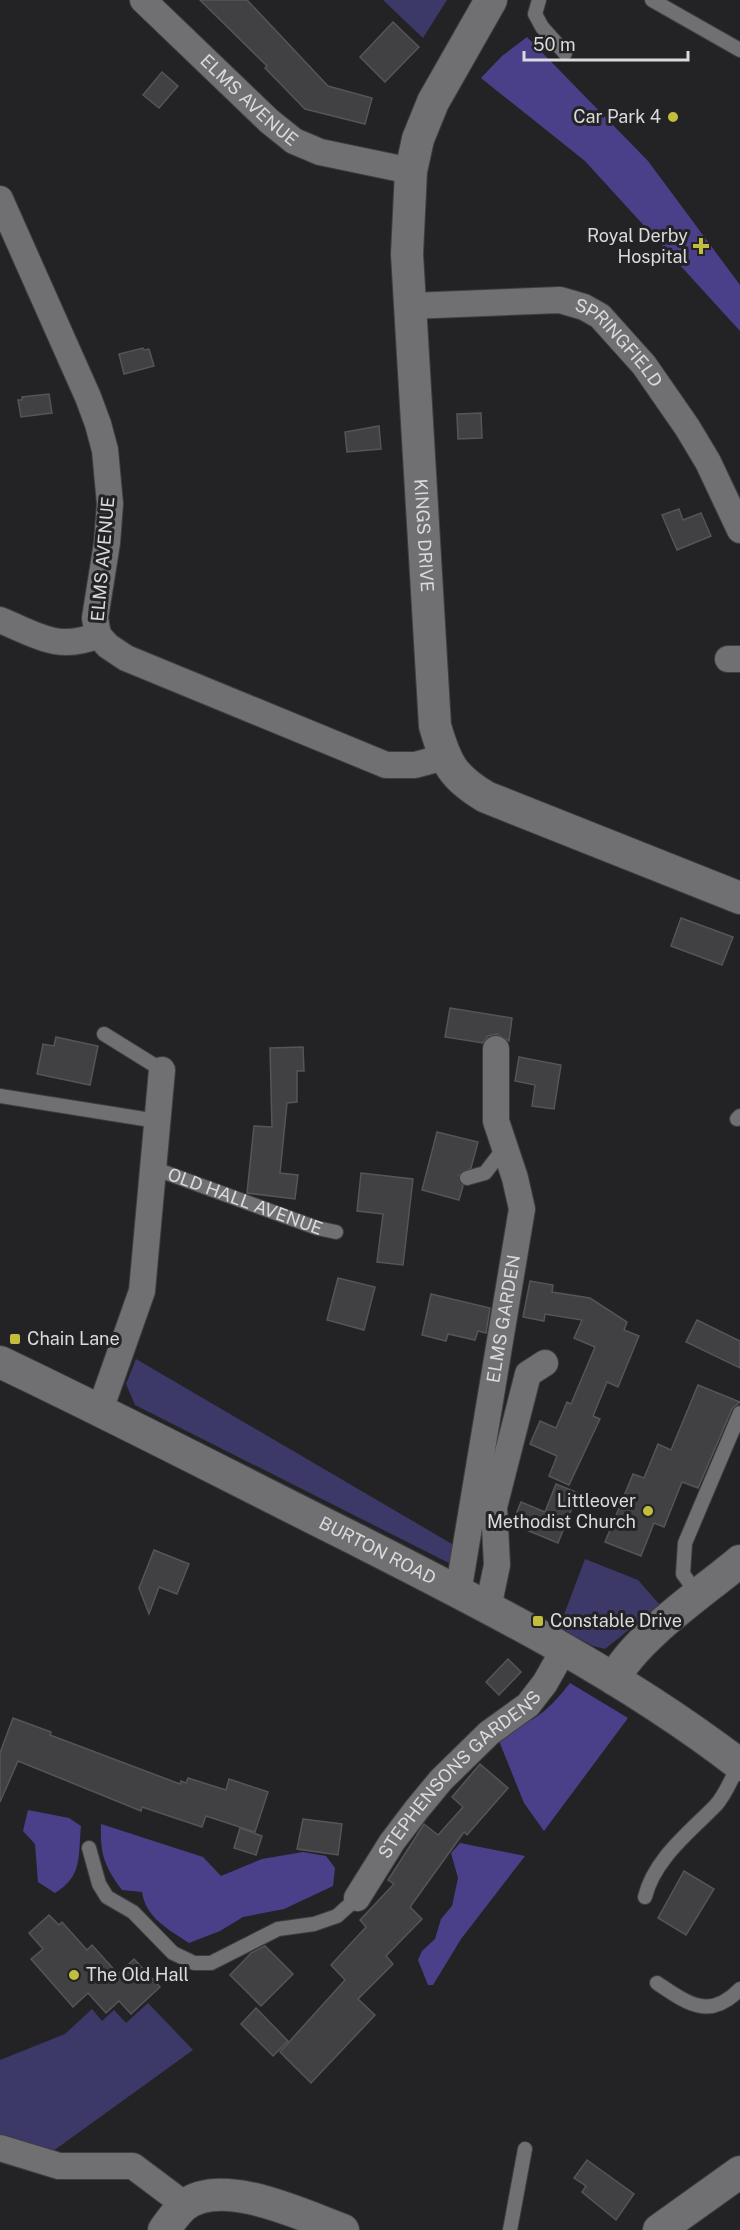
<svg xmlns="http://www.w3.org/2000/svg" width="740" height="2230" viewBox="0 0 740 2230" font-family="'Public Sans',sans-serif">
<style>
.green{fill:#3c3867}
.forest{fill:#4a408a}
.building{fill:#414144;stroke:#555558;stroke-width:1.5}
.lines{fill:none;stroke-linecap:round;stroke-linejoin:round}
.service-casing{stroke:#3e3e40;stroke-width:16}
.minor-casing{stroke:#3e3e40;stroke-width:28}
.tertiary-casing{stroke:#3e3e40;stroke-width:34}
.service{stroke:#707073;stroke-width:14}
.minor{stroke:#707073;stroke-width:26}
.tertiary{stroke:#707073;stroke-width:32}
.poi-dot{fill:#c3bd3e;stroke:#232326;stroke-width:2}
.labels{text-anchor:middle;stroke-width:6;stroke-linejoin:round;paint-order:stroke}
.street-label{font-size:18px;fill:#dadadc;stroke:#232326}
.poi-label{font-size:18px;fill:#dadadc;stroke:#232326;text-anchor:end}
</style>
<rect width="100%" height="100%" fill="#232326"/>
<g class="green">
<polygon points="383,0 447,0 423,38"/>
<polygon points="136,1359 452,1544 453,1565 135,1405 126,1384"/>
<polygon points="585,1559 638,1580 660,1605 605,1649 593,1646 559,1628"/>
<polygon points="148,2003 193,2050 49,2154 0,2140 0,2060 65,2034 92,2009 102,2021 114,2010 126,2023"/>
</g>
<g class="forest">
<polygon points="527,37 648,161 740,285 740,331 585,161 481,78 502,56"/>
<path d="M 570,1683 L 628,1718 L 544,1831 L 524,1803 L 499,1741 C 512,1727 528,1724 543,1712 C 553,1704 562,1693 570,1683 Z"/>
<path d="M 28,1810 L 69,1818 L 81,1826 C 78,1856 83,1876 55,1893 L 38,1882 L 35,1844 L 23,1831 Z"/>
<path d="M 101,1824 L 203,1857 L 221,1876 L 262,1859 L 303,1852 L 326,1856 L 335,1868 L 333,1886 L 284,1909 L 243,1917 L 220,1931 L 189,1943 C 168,1929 146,1918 142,1892 L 122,1890 C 104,1866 100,1854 101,1824 Z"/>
<polygon points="460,1843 525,1856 461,1939 433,1985 428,1985 418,1960 422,1951 435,1939 441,1919 452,1906 458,1878 451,1853"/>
</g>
<g class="building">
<polygon points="200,0 247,0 328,86 372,98 365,124 305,109 265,68 267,66"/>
<polygon points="393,22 419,47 385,82 360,57"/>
<polygon points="162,72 178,86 159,108 143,95"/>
<polygon points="143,348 144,350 149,349 154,366 124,374 119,354"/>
<polygon points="49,394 52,413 21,417 18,400 22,400 22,397"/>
<polygon points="481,413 482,438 458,439 457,414"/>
<polygon points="379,426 381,449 347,452 345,432"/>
<polygon points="679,509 683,520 701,513 711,536 677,550 662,515"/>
<polygon points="681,918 733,937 722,965 671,946"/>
<polygon points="450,1008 512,1018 509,1041 497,1034 488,1036 483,1043 445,1037"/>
<polygon points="56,1037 98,1046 90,1085 37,1074 43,1044 54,1046"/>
<polygon points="303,1047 304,1071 297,1071 297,1102 287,1103 280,1173 298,1175 295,1199 247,1193 254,1126 272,1127 270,1048"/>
<polygon points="519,1057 561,1065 554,1109 532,1106 535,1085 515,1081"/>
<polygon points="437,1132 478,1142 471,1168 459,1175 463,1186 459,1200 422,1190"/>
<polygon points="361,1173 413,1179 403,1265 377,1262 383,1214 357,1211"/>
<polygon points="338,1278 375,1287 364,1330 327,1320"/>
<polygon points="530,1281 553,1285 552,1292 590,1298 627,1322 624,1330 639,1336 618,1387 607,1382 593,1416 600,1419 569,1485 549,1476 557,1456 530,1444 540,1421 556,1428 567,1402 571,1404 595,1347 574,1338 582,1320 545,1314 544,1321 523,1317"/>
<polygon points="431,1294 490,1308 486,1333 478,1331 475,1340 448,1334 446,1341 422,1335"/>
<polygon points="697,1320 740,1341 740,1368 686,1342"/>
<polygon points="698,1385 740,1402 732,1409 698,1488 682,1482 664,1527 654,1523 641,1556 605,1542 633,1474 644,1478 658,1444 671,1450"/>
<polygon points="556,1484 578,1493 558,1543 512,1524 521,1502 545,1512"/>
<polygon points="154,1550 189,1564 177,1594 159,1587 149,1614 139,1588"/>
<polygon points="508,1659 521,1672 499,1695 486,1682"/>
<polygon points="13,1718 51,1732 50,1735 180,1784 181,1781 186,1783 188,1778 226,1790 229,1779 268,1792 255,1832 206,1816 202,1827 142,1807 141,1811 18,1761 0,1802 0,1753"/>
<polygon points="480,1764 508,1788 467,1835 464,1832 410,1907 422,1919 386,1956 393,1964 358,1999 375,2015 311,2083 280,2052 345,1980 331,1965 366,1927 360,1920 394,1884 388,1880 424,1824 438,1835 463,1807 452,1797"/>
<polygon points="303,1819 342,1824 338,1855 297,1849"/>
<polygon points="240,1828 262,1836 256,1855 234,1848"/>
<polygon points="684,1871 714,1889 686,1935 658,1918"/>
<polygon points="49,1915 59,1925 62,1922 87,1950 92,1945 118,1974 134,1959 160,1987 131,2014 119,2001 106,2013 88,1993 73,2007 31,1959 43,1949 29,1933"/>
<polygon points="265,1946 293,1974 261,2006 230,1975 251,1953"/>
<polygon points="256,2008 288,2041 273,2056 241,2024"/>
<polygon points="587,2160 634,2194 616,2220 582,2192 586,2186 574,2178"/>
</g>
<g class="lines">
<g class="service-casing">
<g id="service">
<polyline points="539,0 535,14 542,27 565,53"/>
<polyline points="652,0 740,50"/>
<polyline points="104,1034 162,1070"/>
<polyline points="0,1096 157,1121"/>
<polyline points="737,1119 740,1116"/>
<path id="s1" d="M 153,1168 L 317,1228 L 336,1232"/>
<polyline points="467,1178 485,1173 505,1147"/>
<polyline points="699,1596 683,1574 685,1543 740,1413"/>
<polyline points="89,1848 99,1884 107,1897 133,1912 173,1953 194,1963 211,1963 278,1929 314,1924 337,1916 357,1898"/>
<path d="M 645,1897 C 654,1859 690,1832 716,1805 C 726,1794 732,1777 739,1765"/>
<path d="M 657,1983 C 687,2003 709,2021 740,1989"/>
<polyline points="510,2230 525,2149"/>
</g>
</g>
<g class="minor-casing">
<g id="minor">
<path id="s2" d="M 143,0 L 269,121 L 294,141 L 320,152 L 411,171"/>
<polyline points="0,199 88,397 98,424 105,450 110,504 107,543 95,618 98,635 108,646 126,658 386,765 415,765 445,757"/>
<path id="s3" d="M 410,306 L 560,300 L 584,307 L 600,316 L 644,365 L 687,427 L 708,462 L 740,530"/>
<path d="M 0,620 C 37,635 58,652 98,635"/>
<polyline points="728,659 740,659"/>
<polyline points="100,1410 142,1291 162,1070"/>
<path id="s4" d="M 458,1593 L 522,1209 L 515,1178 L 496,1121 L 496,1049"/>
<polyline points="488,1608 497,1565 494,1507 528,1374 545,1363"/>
<path id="s5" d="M 357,1898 L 392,1842 L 417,1809 L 441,1780 L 489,1733 L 528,1705 L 545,1683 L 563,1651"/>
<polyline points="0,2148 59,2166 133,2166 185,2205"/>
</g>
</g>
<g class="tertiary-casing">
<g id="tertiary">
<path id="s6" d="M 491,0 L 433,102 L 418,139 L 411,171 L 407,254 L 435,726 C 446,763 452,777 486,797 L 740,898"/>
<path id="s7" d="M 0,1362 C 118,1418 233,1478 349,1536 C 483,1604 621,1673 740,1765"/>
<path d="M 614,1679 C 636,1637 702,1593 740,1561"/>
<path d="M 164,2230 C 170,2222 177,2211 185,2205 C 223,2176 304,2216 343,2230"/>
<polyline points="659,2230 740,2172"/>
</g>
</g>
<use href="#service" class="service"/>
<use href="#minor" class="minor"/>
<use href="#tertiary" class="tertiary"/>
</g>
<g class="poi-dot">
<circle cx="673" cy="117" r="6"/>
<path d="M698 237h6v6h6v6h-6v6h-6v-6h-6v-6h6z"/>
<rect x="9" y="1333" width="12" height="12" rx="3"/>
<circle cx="648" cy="1511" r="6"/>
<rect x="532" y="1615" width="12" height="12" rx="3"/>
<circle cx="74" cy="1975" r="6"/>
</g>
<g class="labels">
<g class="street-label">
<text dy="6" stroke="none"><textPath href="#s2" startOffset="146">ELMS AVENUE</textPath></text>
<text dy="6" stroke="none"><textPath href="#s3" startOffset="225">SPRINGFIELD</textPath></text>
<text dy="6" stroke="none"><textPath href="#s6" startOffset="555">KINGS DRIVE</textPath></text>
<text transform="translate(103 559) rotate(-85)" y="6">ELMS AVENUE</text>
<text dy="6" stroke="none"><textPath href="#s1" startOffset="98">OLD HALL AVENUE</textPath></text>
<text dy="6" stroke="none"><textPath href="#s4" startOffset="278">ELMS GARDEN</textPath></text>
<text dy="6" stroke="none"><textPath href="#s7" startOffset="422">BURTON ROAD</textPath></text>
<text dy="6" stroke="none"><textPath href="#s5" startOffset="162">STEPHENSONS GARDENS</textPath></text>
</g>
<g class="poi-label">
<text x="661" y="123">Car Park 4</text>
<text x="688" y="242">Royal Derby<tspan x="688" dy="21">Hospital</tspan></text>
<text x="27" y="1345" text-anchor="start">Chain Lane</text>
<text x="636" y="1507">Littleover<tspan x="636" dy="21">Methodist Church</tspan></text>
<text x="550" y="1627" text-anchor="start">Constable Drive</text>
<text x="86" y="1981" text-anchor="start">The Old Hall</text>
</g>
</g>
<path d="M524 51v9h164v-9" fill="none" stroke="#dadadc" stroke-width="3"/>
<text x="533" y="51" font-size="18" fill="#dadadc" stroke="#232326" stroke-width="4.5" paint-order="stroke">50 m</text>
</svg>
